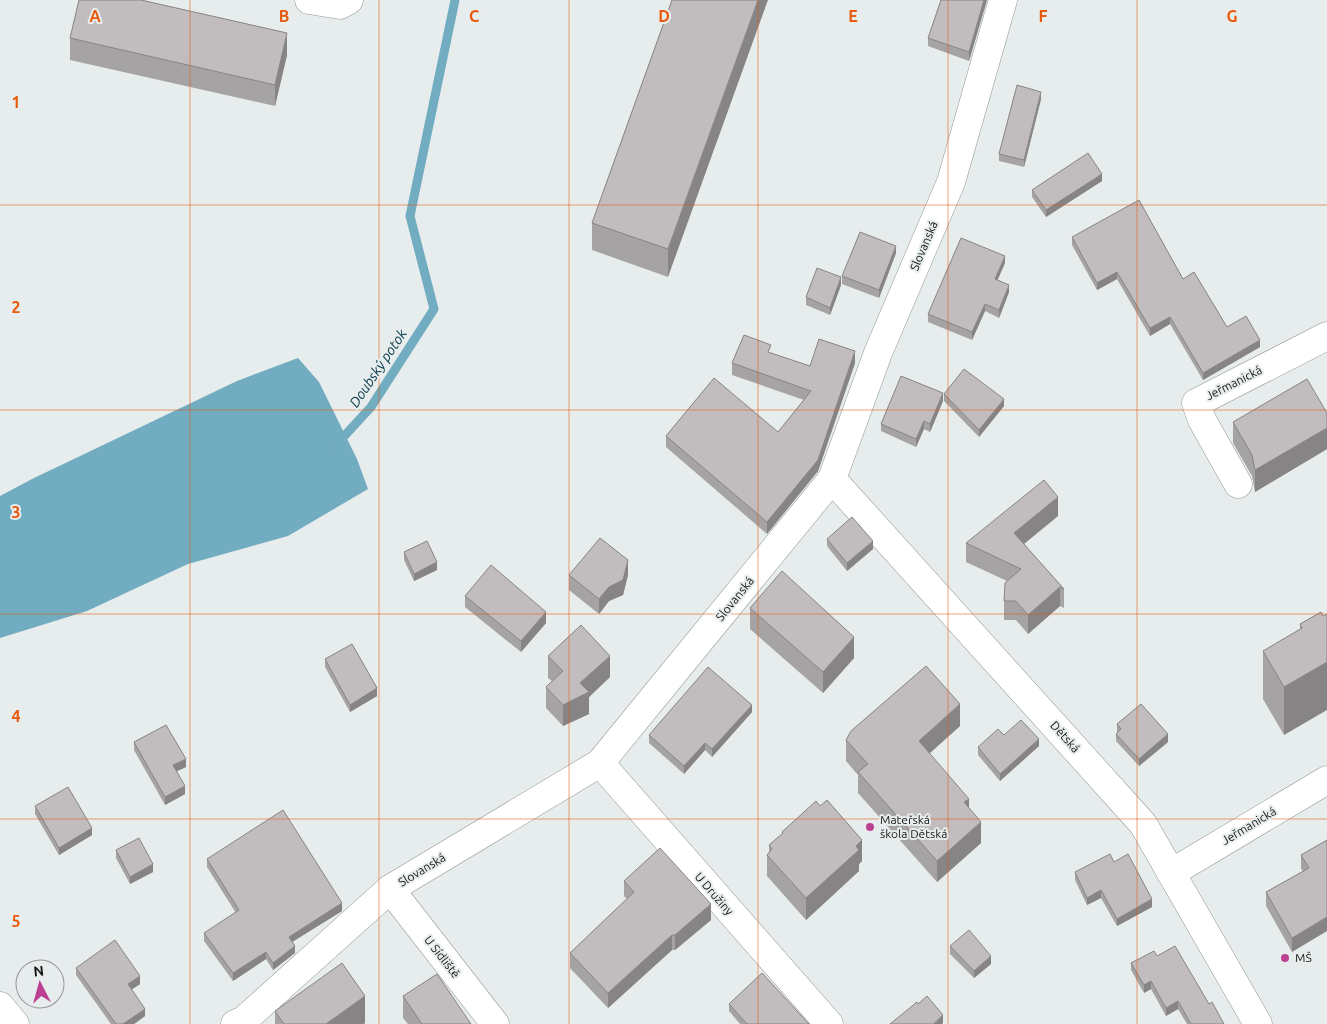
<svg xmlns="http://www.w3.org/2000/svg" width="1327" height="1024" viewBox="0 0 1327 1024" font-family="Ubuntu,sans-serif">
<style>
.water{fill:#72acc0}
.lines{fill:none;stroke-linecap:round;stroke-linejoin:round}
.stream{stroke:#72acc0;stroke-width:9}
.street-casing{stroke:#94989a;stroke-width:29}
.street{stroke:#fff;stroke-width:28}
.wall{fill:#a6a3a4}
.shaded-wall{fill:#878486}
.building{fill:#c1bdbf;stroke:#878486}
.grid{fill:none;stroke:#e8590c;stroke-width:1;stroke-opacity:0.55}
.poi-dot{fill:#bc4091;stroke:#e7eced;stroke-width:2}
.labels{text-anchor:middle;stroke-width:4;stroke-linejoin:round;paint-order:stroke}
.street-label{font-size:12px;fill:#151717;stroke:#e7eced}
.poi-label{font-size:12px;fill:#151717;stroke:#e7eced;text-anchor:start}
.water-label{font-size:14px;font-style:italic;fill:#003645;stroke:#e7eced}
.grid-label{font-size:16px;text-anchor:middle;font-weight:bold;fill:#e8590c;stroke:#e7eced;stroke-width:4;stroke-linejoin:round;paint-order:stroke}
</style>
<rect width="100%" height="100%" fill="#e7eced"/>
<polygon class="water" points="298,358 319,382 357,459 368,489 288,536 188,564 87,611 0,638 0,496 32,479 237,381"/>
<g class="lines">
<polyline class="stream" points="337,444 371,407 434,309 410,216 455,0"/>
<g class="street-casing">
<g id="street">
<polyline points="309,0 340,5 349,0"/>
<polyline points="832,479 1143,824 1258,1024"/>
<polyline points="1238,484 1202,420 1196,403 1327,336"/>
<polyline points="600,763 829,1024"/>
<polyline points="1171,873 1327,780"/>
<polyline points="390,889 495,1024"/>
<polyline points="0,1006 15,1024"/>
<polyline points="235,1024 244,1020 390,889 600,763 832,479 878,353 951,182 1003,0"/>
</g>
</g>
<use href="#street" class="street"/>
</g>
<g class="wall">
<polygon points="672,0 668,277 592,250 592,223"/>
<polygon points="941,0 987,0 969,61 928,46 928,38"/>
<polygon points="70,38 287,55 275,106 70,60"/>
<polygon points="1041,99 1024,167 999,161 999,154"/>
<polygon points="1102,181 1046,217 1032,197 1032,190"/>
<polygon points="1072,237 1183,279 1227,327 1260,347 1203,380 1170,324 1150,336 1117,279 1097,290 1072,245"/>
<polygon points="896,253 879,298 842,284 842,276"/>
<polygon points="1005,263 997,280 1009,292 999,318 985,311 972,340 928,322 928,314"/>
<polygon points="841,285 830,315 806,305 806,297"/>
<polygon points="771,353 810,366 855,363 818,471 767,534 666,447 666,436 778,432 804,400 732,375 732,363"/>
<polygon points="944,394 1004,406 979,437 944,401"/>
<polygon points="943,401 930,432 924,429 916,447 881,431 881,424"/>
<polygon points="1327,413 1327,449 1255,492 1252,476 1233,443 1233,422"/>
<polygon points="1058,516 1024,544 1064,589 1064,608 1060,606 1028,634 1016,620 1004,620 1004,601 1007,581 966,562 966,543"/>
<polygon points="827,539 873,549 847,571 827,546"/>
<polygon points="404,552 437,570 414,581 404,560"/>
<polygon points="569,575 628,575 623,595 609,601 599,614 569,590"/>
<polygon points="465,596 546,623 521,652 465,607"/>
<polygon points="750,608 854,658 823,693 750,629"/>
<polygon points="1321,612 1284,735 1263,699 1263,651 1300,630 1300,624"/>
<polygon points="548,656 610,677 589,697 589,714 563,726 546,708 546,687 552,681 548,678"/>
<polygon points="325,659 377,696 350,712 325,667"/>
<polygon points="752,712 712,757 705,750 684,774 649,743 649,735"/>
<polygon points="1117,724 1168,742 1139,766 1116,741 1116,734 1117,733"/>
<polygon points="960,726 929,753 969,808 981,843 937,882 858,793 858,775 846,761 846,740"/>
<polygon points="1004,735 1039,746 1000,781 978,755 978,747"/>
<polygon points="134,742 186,767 177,771 185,794 165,805 134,750"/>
<polygon points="35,806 92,835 59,855 35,814"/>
<polygon points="782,832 862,861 859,864 859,871 806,920 767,876 767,855 769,852 769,845 782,834"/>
<polygon points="1327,840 1292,952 1266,906 1266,892 1303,871 1301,869 1301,855"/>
<polygon points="116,850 153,872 130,884 116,858"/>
<polygon points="207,859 342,911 292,942 295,953 273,970 266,959 233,981 204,941 204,933 236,913 207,867"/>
<polygon points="1114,862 1152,907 1117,926 1101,898 1087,905 1075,880 1075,872"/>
<polygon points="624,881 711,920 675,950 672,950 608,1008 570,968 570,953 627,899 624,896"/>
<polygon points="950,946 991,964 974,978 950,954"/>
<polygon points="1157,956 1209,1004 1224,1024 1187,1024 1178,1009 1166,1016 1151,989 1144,993 1131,970 1131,963"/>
<polygon points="76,968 140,984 131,990 145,1016 134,1024 111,1024 76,975"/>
<polygon points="403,996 471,1024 408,1024 403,1018"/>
<polygon points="729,1004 809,1024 740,1024 729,1011"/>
<polygon points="275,1011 365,1023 275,1024"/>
</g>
<g class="shaded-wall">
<polygon points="758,0 768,0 668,277 668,249"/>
<polygon points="984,0 987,0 969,61 969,52"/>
<polygon points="287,33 287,55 275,106 275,85"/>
<polygon points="1041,92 1041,99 1024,167 1024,160"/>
<polygon points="1102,174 1102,181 1046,217 1046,210"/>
<polygon points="896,246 896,253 879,298 879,290"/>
<polygon points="1005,256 1005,263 995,286 995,279"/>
<polygon points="1117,272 1117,279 1097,290 1097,283"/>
<polygon points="841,277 841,285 830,315 830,308"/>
<polygon points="1009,285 1009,292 999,318 999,310"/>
<polygon points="985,304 985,311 972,340 972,332"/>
<polygon points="1170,317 1170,324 1150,336 1150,328"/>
<polygon points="1260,340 1260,347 1203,380 1203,373"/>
<polygon points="855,351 855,363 818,471 767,534 767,522"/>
<polygon points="943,393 943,401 930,432 930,424"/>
<polygon points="1004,399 1004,406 979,437 979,430"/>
<polygon points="924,421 924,429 916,447 916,439"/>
<polygon points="1327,428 1327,449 1255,492 1255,470"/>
<polygon points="1058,497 1058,516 1014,552 1014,533"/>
<polygon points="873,541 873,549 847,571 847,563"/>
<polygon points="628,560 628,575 623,595 609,601 599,614 599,599"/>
<polygon points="437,562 437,570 414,581 414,574"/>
<polygon points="1060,587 1060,606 1028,634 1028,615"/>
<polygon points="546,612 546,623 521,652 521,641"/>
<polygon points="854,637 854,658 823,693 823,672"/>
<polygon points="610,656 610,677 589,697 589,714 563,726 563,705 580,683"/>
<polygon points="1327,662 1327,710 1284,735 1284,687"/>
<polygon points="377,688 377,696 350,712 350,705"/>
<polygon points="960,704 960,726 919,763 919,741"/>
<polygon points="752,705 752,712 712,757 712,749"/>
<polygon points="1168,734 1168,742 1139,766 1139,759"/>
<polygon points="1039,739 1039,746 1000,781 1000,774"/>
<polygon points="705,743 705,750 684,774 684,766"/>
<polygon points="186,759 186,767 173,773 173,765"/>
<polygon points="185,786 185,794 165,805 165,797"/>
<polygon points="969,799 969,820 964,802"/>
<polygon points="981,822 981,843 937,882 937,861"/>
<polygon points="92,828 92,835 59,855 59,848"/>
<polygon points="862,840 862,861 859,864 859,871 806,920 806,898 856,846"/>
<polygon points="153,864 153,872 130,884 130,877"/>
<polygon points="1101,890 1101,898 1087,905 1087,898"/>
<polygon points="1152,899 1152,907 1117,926 1117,919"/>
<polygon points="342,903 342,911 289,944 289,937"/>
<polygon points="711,904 711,920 675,950 675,935"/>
<polygon points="1327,917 1327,931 1292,952 1292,938"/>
<polygon points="672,935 672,950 608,1008 608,993"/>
<polygon points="295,946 295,953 273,970 273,963"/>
<polygon points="266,952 266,959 233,981 233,973"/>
<polygon points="991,956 991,964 974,978 974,971"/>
<polygon points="140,976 140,984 128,992 128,984"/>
<polygon points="1151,981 1151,989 1144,993 1144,985"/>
<polygon points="365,996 365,1023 364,1024 326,1024"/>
<polygon points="1178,1001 1178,1009 1166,1016 1166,1008"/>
<polygon points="145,1009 145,1016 134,1024 123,1024"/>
<polygon points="943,1015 943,1023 942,1024 934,1024"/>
</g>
<g class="building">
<polygon points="79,0 141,0 287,33 275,85 70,38"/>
<polygon points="672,0 758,0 668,249 592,223"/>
<polygon points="941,0 984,0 969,52 928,38"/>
<polygon points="1017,85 1041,92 1024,160 999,154"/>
<polygon points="1088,153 1102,174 1046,210 1032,190"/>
<polygon points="1139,200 1183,279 1194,272 1227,327 1246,316 1260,340 1203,373 1170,317 1150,328 1117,272 1097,283 1072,237"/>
<polygon points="860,232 896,246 879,290 842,276"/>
<polygon points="961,238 1005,256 995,279 1009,285 999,310 985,304 972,332 928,314"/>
<polygon points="817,268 841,277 830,308 806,297"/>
<polygon points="744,335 771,345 768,352 810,366 819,339 855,351 818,460 767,522 666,436 714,378 778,432 811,391 732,363"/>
<polygon points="964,369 1004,399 979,430 944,394"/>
<polygon points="901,376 943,393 930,424 924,421 916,439 881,424"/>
<polygon points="1307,379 1327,413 1327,428 1255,470 1252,455 1233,422"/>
<polygon points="1044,480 1058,497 1014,533 1064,589 1060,587 1028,615 1016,601 1004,601 1005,583 1021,569 966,543"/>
<polygon points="852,517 873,541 847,563 827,539"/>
<polygon points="600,538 628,560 623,580 609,587 599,599 569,575"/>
<polygon points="427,541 437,562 414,574 404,552"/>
<polygon points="491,565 546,612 521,641 465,596"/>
<polygon points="782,571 854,637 823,672 750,608"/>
<polygon points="1321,612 1323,616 1327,614 1327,662 1284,687 1263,651 1302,628 1300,624"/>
<polygon points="581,625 610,656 580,683 589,692 563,705 546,687 563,671 548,656"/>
<polygon points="352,644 377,688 350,705 325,659"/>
<polygon points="926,666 960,704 919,741 969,799 964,802 981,822 937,861 858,772 868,764 846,740 851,731"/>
<polygon points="708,667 752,705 712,749 705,743 684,766 649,735"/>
<polygon points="1141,704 1168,734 1139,759 1116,734 1121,729 1117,724"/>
<polygon points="1021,720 1039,739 1000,774 978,747 998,729 1004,735"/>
<polygon points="166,725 186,759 173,765 185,786 165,797 134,742"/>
<polygon points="68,787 92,828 59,848 35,806"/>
<polygon points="827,800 862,840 856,846 859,850 806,898 767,855 772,849 769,845 783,833 782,832 816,801 820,806"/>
<polygon points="283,810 342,903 289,937 295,946 273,963 266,952 233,973 204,933 239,910 207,859"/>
<polygon points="139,838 153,864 130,877 116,850"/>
<polygon points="1327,840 1327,917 1292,938 1266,892 1309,868 1301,855"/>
<polygon points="660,848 711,904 675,935 672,935 608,993 570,953 634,892 624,881"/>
<polygon points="1110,854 1114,862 1128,854 1152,899 1117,919 1101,890 1087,898 1075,872"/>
<polygon points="969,930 991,956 974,971 950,946"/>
<polygon points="115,940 140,976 128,984 145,1009 123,1024 116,1024 76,968"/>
<polygon points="1175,946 1209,1004 1212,1002 1224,1024 1191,1024 1178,1001 1166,1008 1151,981 1144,985 1131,963 1154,951 1157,956"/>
<polygon points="342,963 365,996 326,1024 284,1024 275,1011"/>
<polygon points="762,973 809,1024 747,1024 729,1004"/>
<polygon points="437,974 471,1024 422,1024 403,996"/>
<polygon points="927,996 943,1015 934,1023 935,1024 890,1024 917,1002 918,1004"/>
</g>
<path class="grid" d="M 190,0 L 190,1024M 379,0 L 379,1024M 569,0 L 569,1024M 758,0 L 758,1024M 948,0 L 948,1024M 1137,0 L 1137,1024M 0,205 L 1327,205M 0,410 L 1327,410M 0,614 L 1327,614M 0,819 L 1327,819"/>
<g class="poi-dot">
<circle cx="870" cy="827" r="5"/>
<circle cx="1285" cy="958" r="5"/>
</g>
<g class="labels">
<g class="street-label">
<text transform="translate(924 246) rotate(-67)" y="4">Slovanská</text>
<text transform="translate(1234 383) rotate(-27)" y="4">Jeřmanická</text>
<text transform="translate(735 599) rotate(-51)" y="4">Slovanská</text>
<text transform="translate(1065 737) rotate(48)" y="4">Dětská</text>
<text transform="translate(1249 826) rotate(-31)" y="4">Jeřmanická</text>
<text transform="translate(422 870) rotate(-31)" y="4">Slovanská</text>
<text transform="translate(714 894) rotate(49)" y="4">U Družiny</text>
<text transform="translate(442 957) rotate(52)" y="4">U Sídliště</text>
</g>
<g class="poi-label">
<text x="880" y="824">Mateřská<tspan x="880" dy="14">škola Dětská</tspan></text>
<text x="1295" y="962">MŠ</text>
</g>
<g class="water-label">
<text transform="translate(378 368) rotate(-56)" y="5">Doubský potok</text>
</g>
</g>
<g class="grid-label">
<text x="95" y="22">A</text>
<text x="284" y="22">B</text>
<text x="474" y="22">C</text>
<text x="664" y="22">D</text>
<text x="853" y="22">E</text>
<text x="1043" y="22">F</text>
<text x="1232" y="22">G</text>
<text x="16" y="108">1</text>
<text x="16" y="313">2</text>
<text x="16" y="518">3</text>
<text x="16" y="722">4</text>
<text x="16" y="927">5</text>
</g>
<g transform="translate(40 984) rotate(354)"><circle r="24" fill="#e7eced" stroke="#939797"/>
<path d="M0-4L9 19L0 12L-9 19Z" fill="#bc4091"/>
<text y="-8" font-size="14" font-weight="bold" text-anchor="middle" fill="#151717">N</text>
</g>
</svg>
